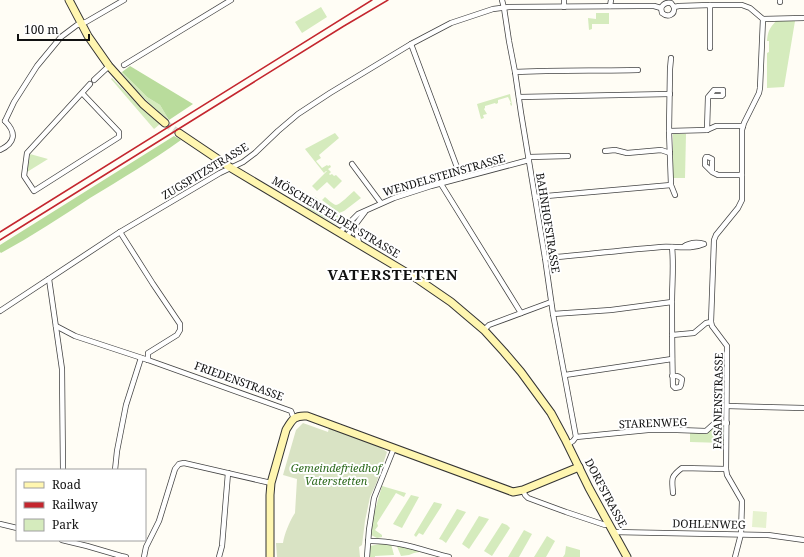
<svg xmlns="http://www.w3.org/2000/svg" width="804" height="557" viewBox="0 0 804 557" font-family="'Noto Serif',serif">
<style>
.green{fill:#d5ebbd}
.forest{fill:#b9dc9c}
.cemetery{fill:#d9e3c4}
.pitch{fill:#e6f2cf}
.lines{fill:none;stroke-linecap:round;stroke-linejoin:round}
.secondary-tunnel{stroke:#dbdad3;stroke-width:7;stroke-dasharray:7 3.5;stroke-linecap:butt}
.street-casing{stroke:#444;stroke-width:6}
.secondary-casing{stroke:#333;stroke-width:9}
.street{stroke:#fff;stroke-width:4.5}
.secondary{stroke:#fff6b0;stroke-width:7}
.rail{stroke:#c4262e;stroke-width:1.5}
.labels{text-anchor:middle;stroke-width:4;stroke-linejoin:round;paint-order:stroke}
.street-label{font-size:11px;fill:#111;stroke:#fff}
.park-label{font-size:11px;font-style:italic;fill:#2f6b1f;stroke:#fff}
.district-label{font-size:15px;font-weight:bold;letter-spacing:1px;fill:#111;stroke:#fff}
</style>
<rect width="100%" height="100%" fill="#fffdf5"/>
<g class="green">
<polygon points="321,7 327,17 302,33 295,22"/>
<polygon points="596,13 609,13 609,24 592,24 592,29 589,30 588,18 596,19"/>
<path d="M 776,21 L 795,21 L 784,87 L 767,88 L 767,53 L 769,52 L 769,41 L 767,41 C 768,31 769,29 776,21 Z"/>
<path d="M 121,72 L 122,72 L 147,97 L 160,105 L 169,120 C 151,106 135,90 121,72 Z"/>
<polygon points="112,78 142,109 160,124 154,129 111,79"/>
<polygon points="510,94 512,105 511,106 510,103 511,103 508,97 498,100 498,103 496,104 495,103 485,106 485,108 484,109 487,114 483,115 484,118 481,119 477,104"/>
<polygon points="335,133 339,138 319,155 321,158 316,161 322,168 327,165 328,166 330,165 331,167 328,169 331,172 329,174 330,175 332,174 334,176 336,175 342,181 334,189 327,182 317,191 312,186 327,171 326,171 324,173 305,149"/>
<polygon points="673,134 686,134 685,178 673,178"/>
<polygon points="30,154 48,159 27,172"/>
<path d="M 354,191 L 361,198 L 344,211 L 339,213 L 322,200 L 325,197 C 328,199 332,204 336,205 C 340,205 350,194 354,191 Z"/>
<polygon points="315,197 319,200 346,221 342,224 337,225 307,208 311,203 312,204 315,201 313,200"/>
<polygon points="716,424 725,424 724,443 690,442 690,433 706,433"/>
<polygon points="382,486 406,493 404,497 396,493 377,523 378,526 375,530 382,535 382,537 377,538 371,535 373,517"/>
<polygon points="411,495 419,497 402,528 393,524"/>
<polygon points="434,502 442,504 441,507 423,535 419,533 416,537 414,535"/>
<polygon points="457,509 466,512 446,543 442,540 439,539"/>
<polygon points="479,516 489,519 469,549 462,544"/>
<polygon points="502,523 507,525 510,528 492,556 484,551"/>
<polygon points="524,530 532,534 519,557 508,557"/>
<polygon points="547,536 555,541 546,557 534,557"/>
<polygon points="380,544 391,544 394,555 375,556 375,557 370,557 370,546"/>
<polygon points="396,544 418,549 419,552 414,553 409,555 401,556"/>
<polygon points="566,546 580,550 580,557 563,557 565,554"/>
</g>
<g class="forest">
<polygon points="130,66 193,104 169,120 160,105 147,97 122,72"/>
<path d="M 174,136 L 181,140 C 152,161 121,179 90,198 C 61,217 32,236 1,253 L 0,252 L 0,245 Z"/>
</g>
<path class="cemetery" d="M 303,423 L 328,432 L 329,428 L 380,447 L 387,452 L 376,484 L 370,497 L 365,521 L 362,545 L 359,547 L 360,557 L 277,557 L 276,543 L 283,543 C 284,535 290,520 295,513 L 297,479 L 283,475 L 296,430 Z"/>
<polygon class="pitch" points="753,511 767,512 766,528 752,527"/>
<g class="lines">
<polyline class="secondary-tunnel" points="165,123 179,133"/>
<g class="street-casing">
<g id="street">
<polyline points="502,0 504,8 509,41 515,72 521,113 545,258 553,314 576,437 573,441 568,444"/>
<polyline points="564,0 564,7"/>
<polyline points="780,2 780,0"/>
<polyline points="610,6 611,0"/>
<polyline points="674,7 679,6 710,5 742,5 750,8 763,19 804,18"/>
<path d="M 661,8 L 662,13 C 668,18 675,15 674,7"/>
<path d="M 661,8 C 663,4 666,2 671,3 L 674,7"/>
<polyline points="411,44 461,178"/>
<polyline points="710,48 710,5"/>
<polyline points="671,58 670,69 669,131 671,185 675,195"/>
<polyline points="124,65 231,0"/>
<path d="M 515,72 C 556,70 597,71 638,70"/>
<polyline points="94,80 109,66"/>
<polyline points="82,93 119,132 119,137 34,191 24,176 27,153 90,84"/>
<polyline points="709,96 714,90 723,90 723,95 722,96 709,96 708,97 707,130 716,126 743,126"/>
<polyline points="519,97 670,94"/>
<polyline points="5,121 14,102 37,66 61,37 77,25 86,22 124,0"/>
<polyline points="669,131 707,130"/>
<path d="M 0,150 C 15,143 17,133 5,121"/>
<polyline points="605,151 615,150 627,153 661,150 670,153"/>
<polyline points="529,157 568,156"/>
<polyline points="352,164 381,203"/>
<polyline points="712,172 705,165 705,159 706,157 708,157 712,159 712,172 718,175 742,175"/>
<polyline points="441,184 521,313"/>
<polyline points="535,197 671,185"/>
<polyline points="355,226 359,243"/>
<polyline points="120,232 153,284 180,324 180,330 177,335 148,353 148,360"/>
<polyline points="340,232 358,214 394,198 431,186 529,160"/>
<polyline points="347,236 365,212"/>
<path d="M 672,247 C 674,265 672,284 672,302 C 672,330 672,358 673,386 L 675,388 L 680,387 L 681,385 L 682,379 C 679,376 676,375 672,376"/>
<path d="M 545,258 C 584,255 623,250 661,247 C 675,246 691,250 704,244 C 697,242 689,243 683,247"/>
<polyline points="49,279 62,369 63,470"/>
<polyline points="0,311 120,232 220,173 243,162 255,153 278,131 298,114 330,93 411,44 451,23 493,9 509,7 640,6 654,6 661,8"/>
<polyline points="553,314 611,310 672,302"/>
<polyline points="56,326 75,336 148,360 291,411 294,419"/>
<polyline points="484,330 489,325 551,302"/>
<polyline points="672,335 694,333 706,323 711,322"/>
<polyline points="565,375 672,359"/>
<polyline points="727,406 804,408"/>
<polyline points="576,437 648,430 677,430 706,431 716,422 727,423"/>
<polyline points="115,470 117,451 126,405 141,358"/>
<polyline points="523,490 525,495 528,498 566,512 605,525 609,524"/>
<path d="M 673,493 C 672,479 670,477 682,468 L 726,469"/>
<polyline points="0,524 17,528"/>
<polyline points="613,532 768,535 804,540"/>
<polyline points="62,540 87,546 121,556 126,557"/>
<path d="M 368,541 C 396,540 422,550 449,557"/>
<polyline points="144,557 146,547 159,521 175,469 179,464 184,463 271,483"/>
<polyline points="219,557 222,546 228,473"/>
<polyline points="367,557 369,530 374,498 394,448"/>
<polyline points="735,557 741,534 742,501 727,475 726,469 727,346 712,326 711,322 714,240 716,235 738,208 742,200 742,130 744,123 759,93 760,88 763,19"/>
</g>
</g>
<g class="secondary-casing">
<g id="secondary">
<polyline points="69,0 88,36 109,66 143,104 165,123"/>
<polyline points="179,133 231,168 419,280 451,302 484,330 504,352 521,372 551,413 565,439 589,488 627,557"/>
<path d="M 270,557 L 270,495 L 271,483 L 286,430 C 292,420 294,415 307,416 L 513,492 L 523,490 L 579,467"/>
</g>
</g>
<use href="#street" class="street"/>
<use href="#secondary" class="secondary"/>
<g class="rail">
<polyline points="0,232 372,0"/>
<polyline points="0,240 344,26 388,0"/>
</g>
</g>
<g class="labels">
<g class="street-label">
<text transform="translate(205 171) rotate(-31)" y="4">ZUGSPITZSTRASSE</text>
<text transform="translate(444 175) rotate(-16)" y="4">WENDELSTEINSTRASSE</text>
<text transform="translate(336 217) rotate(31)" y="4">MÖSCHENFELDER STRASSE</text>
<text transform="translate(548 223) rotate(81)" y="4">BAHNHOFSTRASSE</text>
<text transform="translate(239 381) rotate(20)" y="4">FRIEDENSTRASSE</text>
<text transform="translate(718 401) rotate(-89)" y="4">FASANENSTRASSE</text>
<text transform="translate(653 423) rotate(-2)" y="4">STARENWEG</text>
<text transform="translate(606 493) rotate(62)" y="4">DORFSTRASSE</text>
<text transform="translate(709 524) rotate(1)" y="4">DOHLENWEG</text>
</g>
<g class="park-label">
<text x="336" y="472">Gemeindefriedhof<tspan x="336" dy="13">Vaterstetten</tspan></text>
</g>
<g class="district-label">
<text x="393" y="280">VATERSTETTEN</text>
</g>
</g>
<rect x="16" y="469" width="130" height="72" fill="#ffffff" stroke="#a0a0a0"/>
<rect x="24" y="482" width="20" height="6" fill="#fff6b0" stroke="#a0a0a0"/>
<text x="52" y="489" font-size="12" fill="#111111">Road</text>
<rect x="24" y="502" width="20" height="6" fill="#c4262e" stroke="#a0a0a0"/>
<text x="52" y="509" font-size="12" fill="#111111">Railway</text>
<rect x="24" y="519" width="20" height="12" fill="#d5ebbd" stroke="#a0a0a0"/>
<text x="52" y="529" font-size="12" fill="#111111">Park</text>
<path d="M18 34v6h71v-6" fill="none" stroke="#111111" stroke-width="2"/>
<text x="24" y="34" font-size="12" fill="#111111" stroke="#ffffff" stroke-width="3" paint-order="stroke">100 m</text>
</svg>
